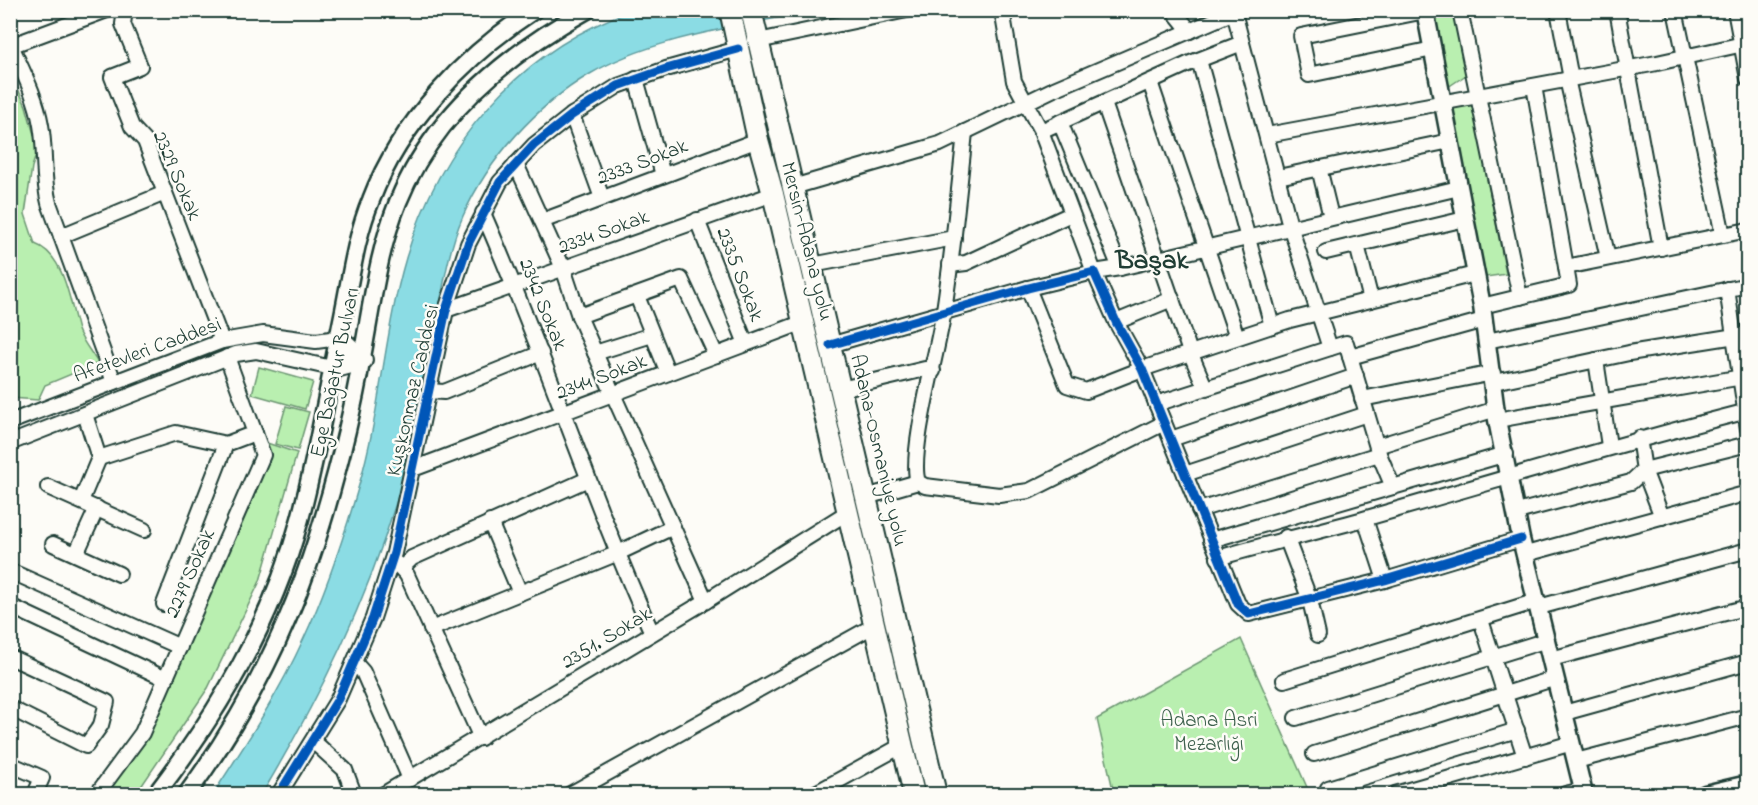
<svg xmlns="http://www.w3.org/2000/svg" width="1758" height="805" viewBox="0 0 1758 805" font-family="'Indie Flower',sans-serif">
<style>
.green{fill:#b9efb0;stroke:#6c9672;stroke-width:1.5}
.water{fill:#8bdce4;stroke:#609c9e;stroke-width:1.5}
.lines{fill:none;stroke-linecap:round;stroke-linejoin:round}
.minor-casing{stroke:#1f3d34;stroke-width:18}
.major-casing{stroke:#1f3d34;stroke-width:21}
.highway-casing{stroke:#1f3d34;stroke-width:24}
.minor{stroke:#fdfcf7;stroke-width:14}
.major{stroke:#fdfcf7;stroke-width:16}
.highway{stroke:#fdfcf7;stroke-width:20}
.cycleway-casing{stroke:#fdfcf7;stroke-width:13}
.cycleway{stroke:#0057b8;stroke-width:9}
.labels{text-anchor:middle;stroke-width:5;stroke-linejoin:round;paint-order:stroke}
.street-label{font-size:21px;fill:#1f3d34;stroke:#fdfcf7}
.park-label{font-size:21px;fill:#3e614d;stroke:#fdfcf7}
.district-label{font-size:27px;font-weight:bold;fill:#1f3d34;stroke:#fdfcf7}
</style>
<rect width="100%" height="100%" fill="#fdfcf7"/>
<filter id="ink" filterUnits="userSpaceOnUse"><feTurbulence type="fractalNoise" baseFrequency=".0167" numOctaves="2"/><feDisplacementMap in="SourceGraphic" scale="12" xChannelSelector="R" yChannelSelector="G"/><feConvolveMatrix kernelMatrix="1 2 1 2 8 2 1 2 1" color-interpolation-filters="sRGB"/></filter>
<g filter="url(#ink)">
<g class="green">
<polygon points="1434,15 1455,18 1466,75 1448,87"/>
<path d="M 10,72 L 26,106 L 38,149 L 32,167 L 25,214 L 35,244 C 65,255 70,303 78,330 C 82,341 92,353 98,363 L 45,385 L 38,400 L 11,398 Z"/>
<polygon points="1472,101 1506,274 1486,277 1451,106"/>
<polygon points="259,367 313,382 305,409 252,394"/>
<polygon points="286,406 309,412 298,450 275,444"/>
<polygon points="264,442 297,453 260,581 208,688 136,794 104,794 149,728"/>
<polygon points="1241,639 1310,794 1114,794 1097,719"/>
</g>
<path class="water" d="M 630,11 L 810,11 C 739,27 653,37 590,74 C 536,106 488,159 463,216 C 447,252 442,295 435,333 C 425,387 414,443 398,496 C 367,602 318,700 262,794 L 213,794 C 246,744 279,693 304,638 C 327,589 344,537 359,485 C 381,411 384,332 406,258 C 439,145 518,51 630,11 Z"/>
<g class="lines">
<g class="minor-casing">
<g id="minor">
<polyline points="125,10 123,24 140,66 112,77 132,127 145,141 222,341"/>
<polyline points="1002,10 1014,81 1041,131 1094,272 1120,268 1459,188"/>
<polyline points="1173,10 1190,31"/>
<polyline points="1460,10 1520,297"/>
<polyline points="1558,10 1571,79"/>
<polyline points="1617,10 1661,248"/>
<polyline points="1675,10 1723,235"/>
<polyline points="1735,10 1748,79"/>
<polyline points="1425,11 1301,36 1309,75 1433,49"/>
<polyline points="758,41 907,10"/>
<path d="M 10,43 C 22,70 36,96 41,125 C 46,152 42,177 49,203 L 114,382"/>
<polyline points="1242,43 1290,226 1330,348"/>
<polyline points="10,46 107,10"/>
<polyline points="1199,60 1272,326"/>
<polyline points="636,79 663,175"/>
<polyline points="1567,79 1608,258"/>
<polyline points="1150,82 1237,337"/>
<polyline points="1534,86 1566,267"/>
<polyline points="1104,103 1190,352 1205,387"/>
<polyline points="572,115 602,198"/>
<polyline points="1060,122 1120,268"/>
<polyline points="1041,131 1188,64 1242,43 1234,12 1238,10"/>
<path d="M 965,132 C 959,191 953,251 944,310 C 939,347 908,454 918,482 L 925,486 L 999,495 L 1029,491 L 1164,423"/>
<polyline points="1267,135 1657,63 1748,43"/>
<polyline points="516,164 563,268 579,316 613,394 706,601"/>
<polyline points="1319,168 1331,217"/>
<polyline points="1278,177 1450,141"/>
<polyline points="793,187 940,144 1054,89 1234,12"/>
<path d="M 483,213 C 544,351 590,495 652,633"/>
<polyline points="697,220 746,344"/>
<polyline points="542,221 758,140"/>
<polyline points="61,236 165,193"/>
<polyline points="1357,245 1371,300"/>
<polyline points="1326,252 1465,219"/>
<polyline points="812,265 954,238"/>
<polyline points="950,265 966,263 1071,214"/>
<polyline points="1028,288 1067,385 1086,391 1142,369 1290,320 1475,274"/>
<polyline points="1727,289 1748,429"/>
<polyline points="637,296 668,373"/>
<polyline points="1482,306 1569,285 1566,267 1748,230"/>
<polyline points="446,310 773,194"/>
<polyline points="579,316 681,279 716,355"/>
<polyline points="1116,322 1172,299"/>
<polyline points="1487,341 1748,285"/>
<polyline points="830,345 1028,288 1094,272 1116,322 1142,369 1238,604 1249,614 1385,580 1521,539"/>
<polyline points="595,353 652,335"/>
<polyline points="1350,357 1484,320"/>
<polyline points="1596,360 1609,446"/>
<polyline points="1494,382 1629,353 1748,334"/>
<polyline points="841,389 925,369 933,371"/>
<polyline points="429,391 444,392 541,353"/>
<polyline points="1362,399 1493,373"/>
<polyline points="1156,404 1346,343 1379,454 1393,487"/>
<polyline points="1497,420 1748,376"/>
<polyline points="10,422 222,341 263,334 316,341 338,338"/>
<polyline points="1639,438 1644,470 1662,517"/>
<polyline points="1171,439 1356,376"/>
<polyline points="10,443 236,354 256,351 332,368"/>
<polyline points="1377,446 1496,409"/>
<polyline points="99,458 176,433 226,444"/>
<polyline points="413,469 804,322"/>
<polyline points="1185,474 1367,414"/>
<polyline points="48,487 144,530"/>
<polyline points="866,497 918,482"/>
<polyline points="81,501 99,458 85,414"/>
<polyline points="1199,510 1379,454"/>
<polyline points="1517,512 1631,482 1644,470 1748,444"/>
<polyline points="1365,519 1385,580"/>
<polyline points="490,522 520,593"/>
<polyline points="1286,537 1310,600 1318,635"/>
<polyline points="1211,540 1506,454"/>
<polyline points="53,544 119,574"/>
<polyline points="76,554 97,508"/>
<polyline points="1526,554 1748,493"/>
<path d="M 1218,558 C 1268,543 1318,532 1367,518 C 1493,482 1617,444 1744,412"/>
<polyline points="396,563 407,575 481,738"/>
<polyline points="403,567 412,558 588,479"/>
<polyline points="10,571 180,647"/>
<polyline points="164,604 226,444 255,433"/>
<polyline points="10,606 166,679"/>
<polyline points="1539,607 1748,550"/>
<polyline points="1481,620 1525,757"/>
<polyline points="431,629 616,554 673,527"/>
<polyline points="10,657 107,702 101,725 86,746 10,708"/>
<polyline points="1551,659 1748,607"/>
<polyline points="354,662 363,672 410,779"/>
<polyline points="1284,680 1537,601"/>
<polyline points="1564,713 1748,662"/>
<polyline points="1296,718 1547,640"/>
<polyline points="313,741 345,770 354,794"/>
<polyline points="1314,754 1556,678"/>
<polyline points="1576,761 1748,716"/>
<polyline points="10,764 42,778 35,794"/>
<polyline points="1328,788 1517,730"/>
<polyline points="97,794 142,733 263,455 227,357"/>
<polyline points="279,794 338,699 373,618 394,553 446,310 468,244 500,182 534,145 572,115 618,86 666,69 738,49"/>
<polyline points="384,794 706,601 848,512"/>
<polyline points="570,794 875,625"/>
<polyline points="814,794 903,745"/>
<polyline points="1395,794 1572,743"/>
<polyline points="1565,794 1583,790"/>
</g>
</g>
<g class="major-casing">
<g id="major">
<polyline points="1425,10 1482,306 1497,420 1521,539 1584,794"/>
<path d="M 156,794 C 219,712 273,620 300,519 C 318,452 329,383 343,315 C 351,276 356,236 371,200 C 400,123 465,55 534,10"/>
<path d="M 187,794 C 249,710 296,614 325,513 C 340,462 353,410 362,357 C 372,305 378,251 398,202 C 433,115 507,54 587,10"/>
<polyline points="1705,794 1748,784"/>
</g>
</g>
<g class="highway-casing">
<g id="highway">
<polyline points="730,10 758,140 773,194 914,794"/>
<polyline points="751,10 936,794"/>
<polyline points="332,368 362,360 338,338"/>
</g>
</g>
<use href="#minor" class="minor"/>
<use href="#major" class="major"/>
<use href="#highway" class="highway"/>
<g class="cycleway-casing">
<g id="cycleway">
<polyline points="830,345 1028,288 1094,272 1116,322 1142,369 1238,604 1249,614 1385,580 1521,539"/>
<polyline points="279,794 338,699 373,618 394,553 446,310 468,244 500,182 534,145 572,115 618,86 666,69 738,49"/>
</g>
</g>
<use href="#cycleway" class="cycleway"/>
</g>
</g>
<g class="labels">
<g class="street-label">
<text transform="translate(642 161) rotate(-21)" y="7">2333 Sokak</text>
<text transform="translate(178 175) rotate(67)" y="7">2329 Sokak</text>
<text transform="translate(603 231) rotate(-20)" y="7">2334 Sokak</text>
<text transform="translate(808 241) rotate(76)" y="7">Mersin-Adana yolu</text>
<text transform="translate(741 274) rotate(69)" y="7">2335 Sokak</text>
<text transform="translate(544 304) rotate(68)" y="7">2342 Sokak</text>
<text transform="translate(147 349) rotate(-20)" y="7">Afetevleri Caddesi</text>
<text transform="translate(334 372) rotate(-78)" y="7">Ege Bağatur Bulvarı</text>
<text transform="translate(601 376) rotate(-21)" y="7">2344 Sokak</text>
<text transform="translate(412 390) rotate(-77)" y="7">Kuşkonmaz Caddesi</text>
<text transform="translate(880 450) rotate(77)" y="7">Adana-Osmaniye yolu</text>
<text transform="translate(189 573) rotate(-66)" y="7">2279 Sokak</text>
<text transform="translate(606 637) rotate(-31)" y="7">2351. Sokak</text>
</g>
<g class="park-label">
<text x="1209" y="726">Adana Asri<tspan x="1209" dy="24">Mezarlığı</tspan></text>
</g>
<g class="district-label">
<text x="1152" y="268">Başak</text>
</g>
</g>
<rect width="1758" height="805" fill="none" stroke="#fdfcf7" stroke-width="36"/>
<rect x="18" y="18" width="1722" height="769" fill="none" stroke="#1f3d34" stroke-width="2" filter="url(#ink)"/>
</svg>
